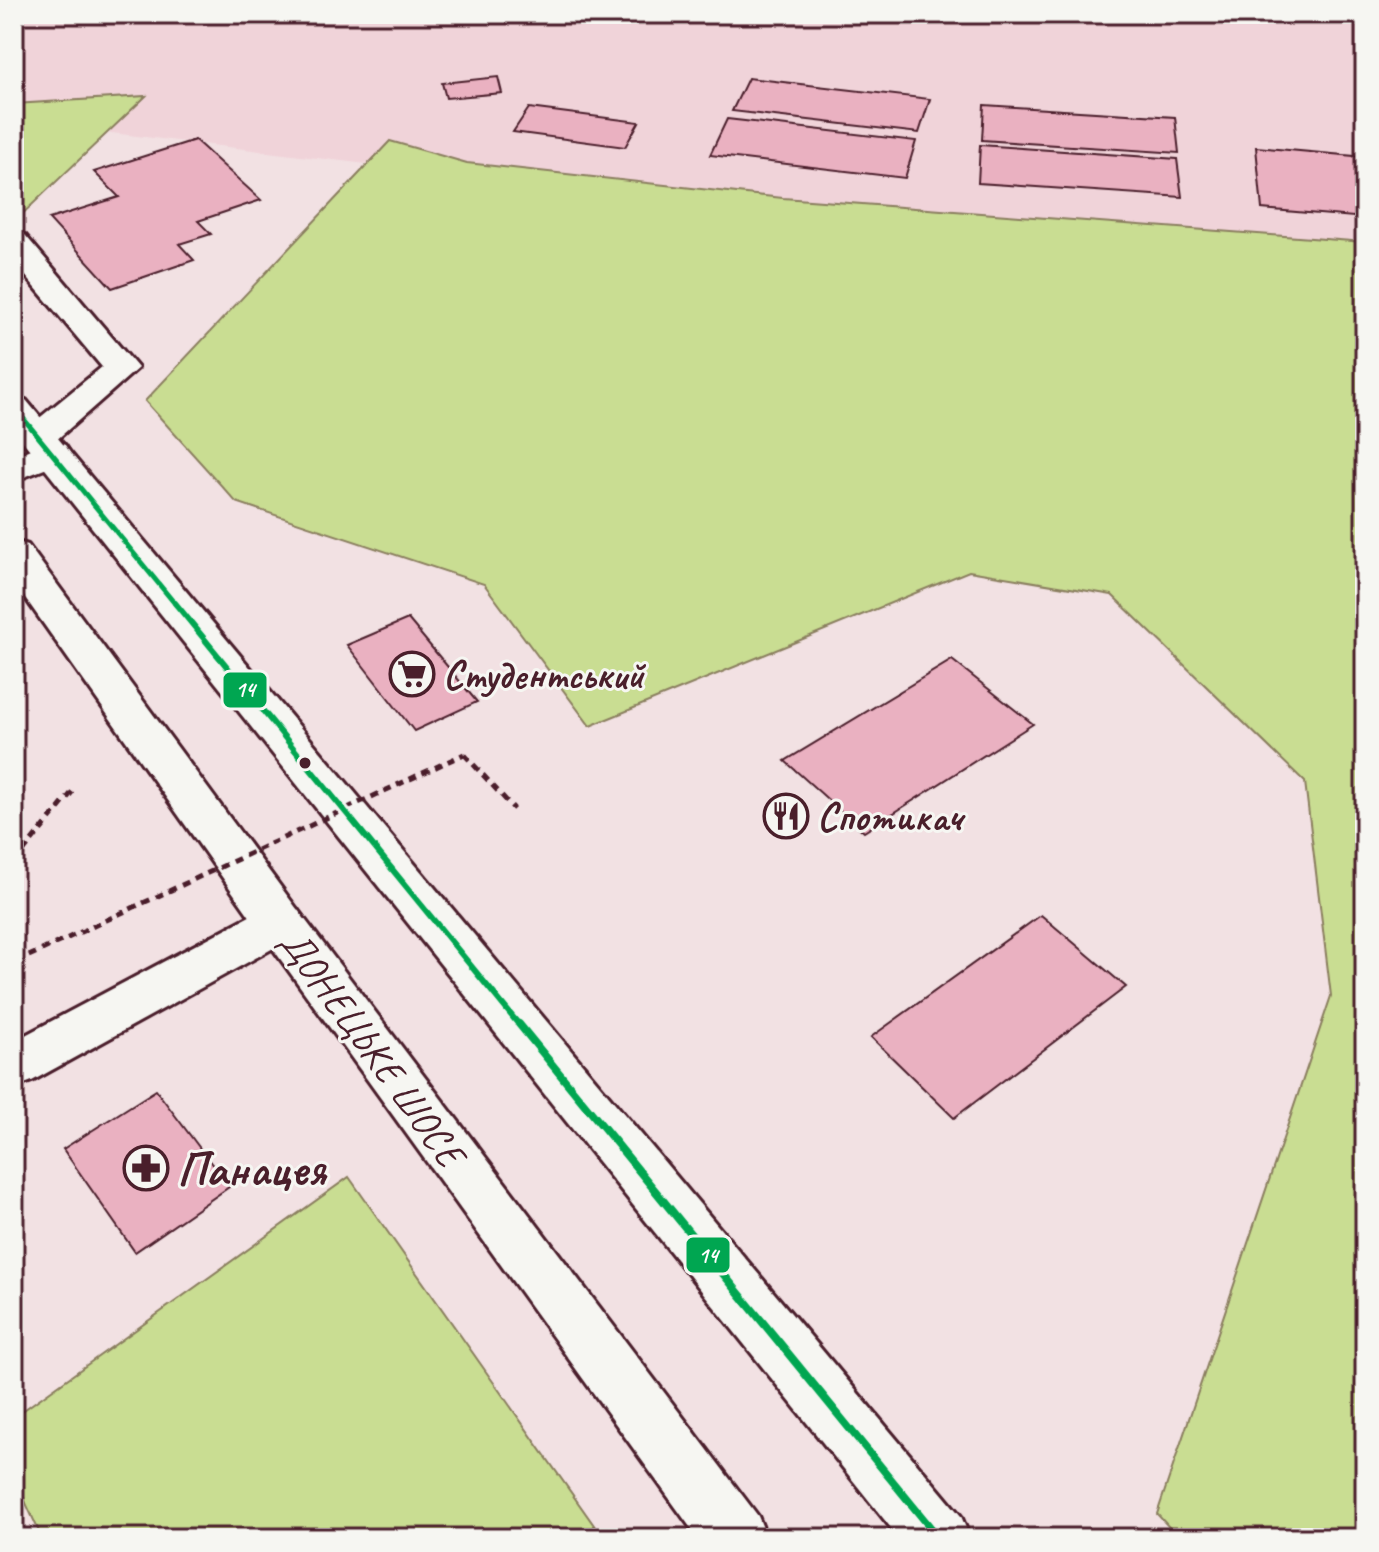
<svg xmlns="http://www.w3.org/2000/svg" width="1379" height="1552" viewBox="0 0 1379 1552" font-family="Caveat,sans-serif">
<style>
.built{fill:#f0d3d9}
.green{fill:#c9dd92;stroke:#8a7e5e;stroke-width:2}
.building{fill:#eab1c1;stroke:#4a1f2b;stroke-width:2}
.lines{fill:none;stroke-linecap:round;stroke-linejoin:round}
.minor-casing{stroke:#4a1f2b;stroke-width:6}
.major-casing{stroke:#4a1f2b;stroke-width:6}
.path{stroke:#4a1f2b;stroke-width:5;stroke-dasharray:8 6;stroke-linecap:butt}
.minor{fill:#f6f6f2;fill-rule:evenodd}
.major{fill:#f6f6f2;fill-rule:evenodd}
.path-bridge{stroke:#4a1f2b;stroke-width:5;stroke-dasharray:8 6;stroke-linecap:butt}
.bus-1-far2-casing{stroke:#f6f6f2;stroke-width:10}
.bus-1-far1-casing{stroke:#f6f6f2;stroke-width:12}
.bus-1-casing{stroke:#f6f6f2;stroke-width:14}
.bus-1-far2{stroke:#00a651;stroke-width:5}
.bus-1-far1{stroke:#00a651;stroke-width:6}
.bus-1{stroke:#00a651;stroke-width:8}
.bus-dot{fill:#4a1f2b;stroke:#f6f6f2;stroke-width:3}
.labels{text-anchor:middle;stroke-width:6;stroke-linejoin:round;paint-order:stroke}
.poi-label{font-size:40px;font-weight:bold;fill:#4a1f2b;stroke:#f6f6f2;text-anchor:start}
.street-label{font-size:40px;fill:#4a1f2b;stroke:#f6f6f2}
.near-poi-label{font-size:48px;font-weight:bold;fill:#4a1f2b;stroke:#f6f6f2;text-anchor:start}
.line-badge{stroke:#f6f6f2;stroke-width:3}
.badge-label{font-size:22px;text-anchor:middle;font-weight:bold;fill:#fff}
</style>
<rect width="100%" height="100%" fill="#f2e1e3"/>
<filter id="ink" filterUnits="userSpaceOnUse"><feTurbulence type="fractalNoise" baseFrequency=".0125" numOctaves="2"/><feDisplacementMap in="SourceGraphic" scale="16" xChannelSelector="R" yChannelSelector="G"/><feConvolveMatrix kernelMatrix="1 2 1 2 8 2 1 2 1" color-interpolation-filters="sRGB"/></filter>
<g filter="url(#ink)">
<polygon class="built" points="14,14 1365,14 1365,240 928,232 29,123 14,113"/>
<g class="green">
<polygon points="146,96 14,222 14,104"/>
<polygon points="390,141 467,163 783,198 1365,242 1365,1538 1179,1538 1157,1514 1331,996 1305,782 1112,595 969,571 590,726 484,584 236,502 145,401"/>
<polygon points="349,1177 603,1538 42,1538 14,1477 14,1417"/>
</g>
<g class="building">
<polygon points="498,77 502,93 446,98 442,83"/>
<polygon points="748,78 930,99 919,133 732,111"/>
<polygon points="984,105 1175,117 1179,153 982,140"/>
<polygon points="529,108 639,122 625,147 513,132"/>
<polygon points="727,119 916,141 905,178 710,155"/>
<polygon points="195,140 261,200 198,221 211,234 179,244 194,260 112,288 49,219 119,197 94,172"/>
<polygon points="980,145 1177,159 1182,197 978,183"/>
<polygon points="1256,147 1365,157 1365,218 1262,209"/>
<polygon points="408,619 477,702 414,731 347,645"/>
<polygon points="952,660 1033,724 864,832 785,761"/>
<polygon points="1041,915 1126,987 954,1118 871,1037"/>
<polygon points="156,1090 229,1187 135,1252 63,1149"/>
</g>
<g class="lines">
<g class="minor-casing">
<g id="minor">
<polygon points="14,233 25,235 138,368 54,442 65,445 70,453 65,461 14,481 14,456 35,447 26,445 21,437 26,429 102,367 14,262"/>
<polygon points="280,903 297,909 304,922 297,935 32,1081 14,1088 14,1041 263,909"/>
</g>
</g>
<g class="major-casing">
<g id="major">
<polygon points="14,396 26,400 961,1516 970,1538 899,1538 14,430"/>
<polygon points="14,541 28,545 297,909 758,1516 767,1538 698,1538 263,935 14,582"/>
</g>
</g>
<g class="path">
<polyline points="464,754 514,809"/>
<polyline points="14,863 73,791"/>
<polyline points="14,956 16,962"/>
</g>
<use href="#minor" class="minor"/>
<use href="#major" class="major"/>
<polyline class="path-bridge" points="16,962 464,754"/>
<g class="bus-1-far2-casing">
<polyline id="bus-1-far2" points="14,407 176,605"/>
</g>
<g class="bus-1-far1-casing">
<polyline id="bus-1-far1" points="175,603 520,1026"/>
</g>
<g class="bus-1-casing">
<polyline id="bus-1" points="519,1024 939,1538"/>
</g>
<use href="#bus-1-far2" class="bus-1-far2"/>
<use href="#bus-1-far1" class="bus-1-far1"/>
<use href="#bus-1" class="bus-1"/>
</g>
</g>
<defs>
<g id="supermarket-ring" transform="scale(2.3)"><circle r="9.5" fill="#f6f6f2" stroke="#4a1f2b" stroke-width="1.5"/><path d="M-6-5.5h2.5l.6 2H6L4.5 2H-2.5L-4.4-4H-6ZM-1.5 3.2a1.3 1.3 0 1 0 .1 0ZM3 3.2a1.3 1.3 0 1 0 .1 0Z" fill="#4a1f2b"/></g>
<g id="restaurant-ring" transform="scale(2.3)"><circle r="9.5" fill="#f6f6f2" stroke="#4a1f2b" stroke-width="1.5"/><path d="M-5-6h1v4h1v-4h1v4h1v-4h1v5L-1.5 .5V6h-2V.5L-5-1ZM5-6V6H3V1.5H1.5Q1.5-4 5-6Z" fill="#4a1f2b"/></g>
<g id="pharmacy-ring" transform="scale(2.3)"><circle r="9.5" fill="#f6f6f2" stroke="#4a1f2b" stroke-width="1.5"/><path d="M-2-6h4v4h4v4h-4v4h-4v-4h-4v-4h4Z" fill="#4a1f2b"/></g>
</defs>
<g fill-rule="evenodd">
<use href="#supermarket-ring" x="412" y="674"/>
<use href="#restaurant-ring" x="786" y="816"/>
<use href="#pharmacy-ring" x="146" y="1168"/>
</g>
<circle class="bus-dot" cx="305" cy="763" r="7"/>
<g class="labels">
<g class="poi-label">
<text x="443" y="688">Студентський</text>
<text x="817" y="830">Спотикач</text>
</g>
<g class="street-label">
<text transform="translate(373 1047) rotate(54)" y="14">ДОНЕЦЬКЕ ШОСЕ</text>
</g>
<g class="near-poi-label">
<text x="177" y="1185">Панацея</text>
</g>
</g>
<g class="line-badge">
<rect x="222" y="671" width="46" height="38" rx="8" fill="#00a651"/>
<rect x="685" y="1236" width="46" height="38" rx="8" fill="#00a651"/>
</g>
<g class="badge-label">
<text x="245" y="697">14</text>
<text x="708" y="1263">14</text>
</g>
<rect width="1379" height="1552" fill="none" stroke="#f6f6f2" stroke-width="48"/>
<rect x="24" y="24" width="1331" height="1504" fill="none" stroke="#4a1f2b" stroke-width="3" filter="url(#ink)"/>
</svg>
